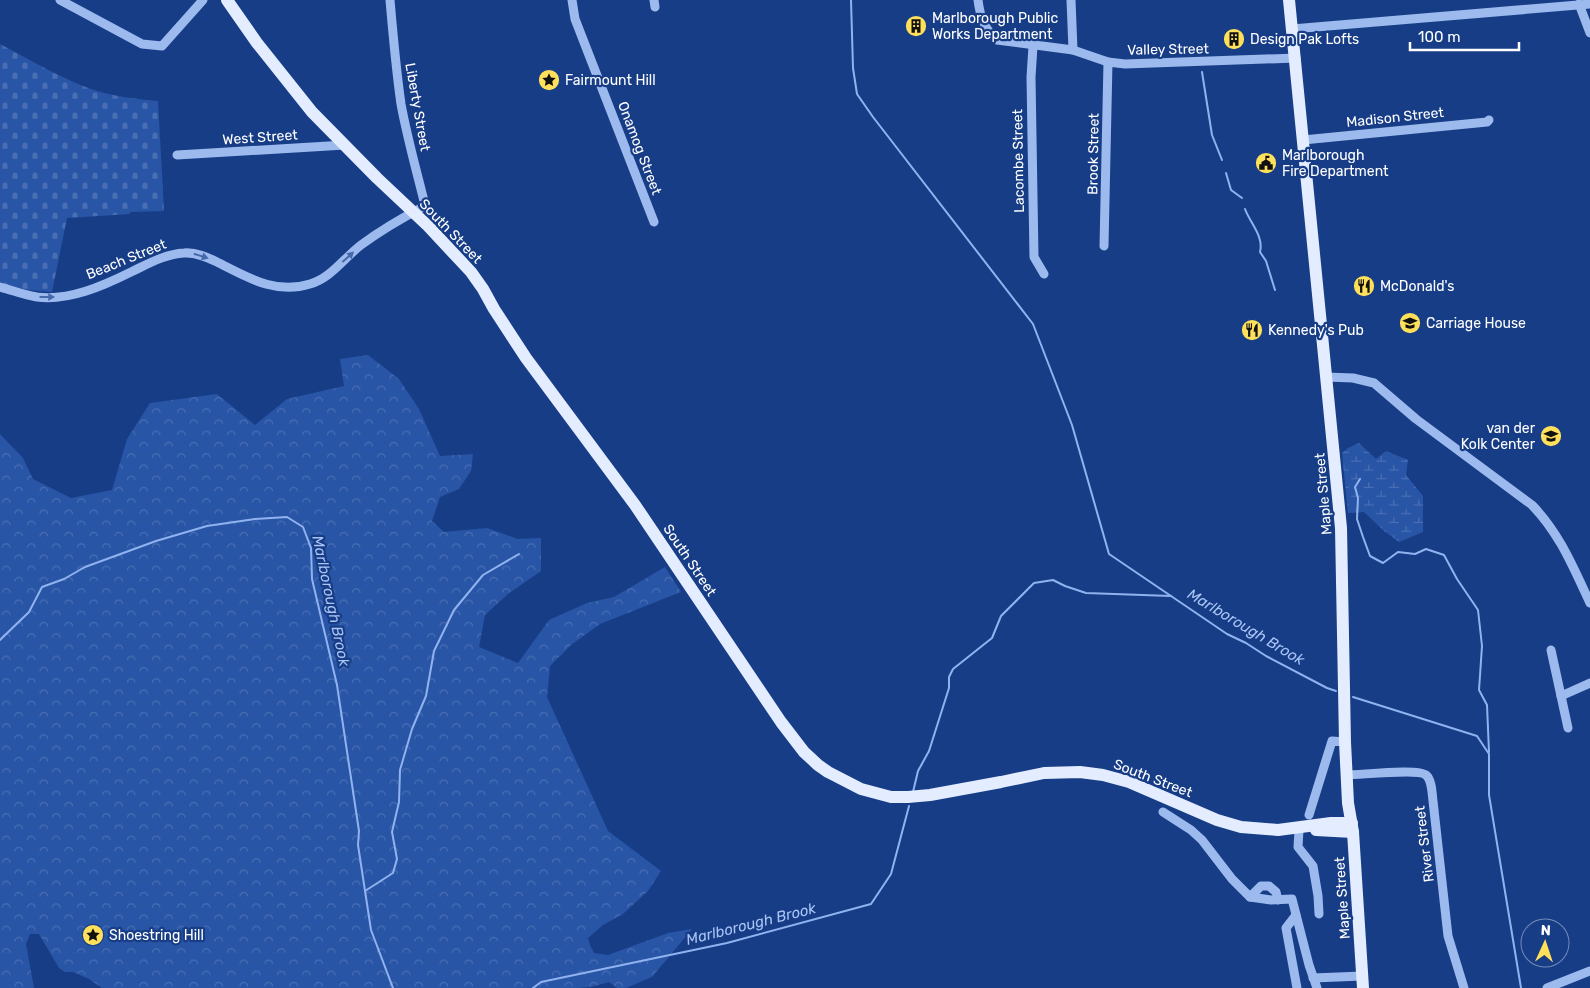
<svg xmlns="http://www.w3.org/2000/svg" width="1590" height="988" viewBox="0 0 1590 988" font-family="Rubik,sans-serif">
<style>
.forest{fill:url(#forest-crowns)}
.wetland{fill:url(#wetland-marsh)}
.cemetery{fill:url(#cemetery-stones)}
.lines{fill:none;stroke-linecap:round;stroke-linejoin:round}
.stream{stroke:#90b3f0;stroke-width:2}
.minor{stroke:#9dbaee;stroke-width:9}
.major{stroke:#e4ecff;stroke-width:12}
.oneway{fill:#4669ab}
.labels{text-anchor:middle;stroke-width:4.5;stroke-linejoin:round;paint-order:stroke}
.poi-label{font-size:14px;fill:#fff;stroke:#173d87;text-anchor:start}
.street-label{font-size:14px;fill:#fff;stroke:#173d87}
.water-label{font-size:15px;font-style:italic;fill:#a9c4f5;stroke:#173d87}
</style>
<defs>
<pattern id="forest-crowns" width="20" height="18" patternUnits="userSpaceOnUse" patternTransform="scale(1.25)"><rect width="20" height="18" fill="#2955a6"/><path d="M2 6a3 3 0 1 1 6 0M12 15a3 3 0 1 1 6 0" fill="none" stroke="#496eb3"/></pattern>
<pattern id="wetland-marsh" width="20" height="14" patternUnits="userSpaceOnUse" patternTransform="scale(1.25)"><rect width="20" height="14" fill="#2955a6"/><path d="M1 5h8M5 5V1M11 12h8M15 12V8" fill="none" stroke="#496eb3"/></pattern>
<pattern id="cemetery-stones" width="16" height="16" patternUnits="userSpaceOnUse" patternTransform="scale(1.25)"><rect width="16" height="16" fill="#2955a6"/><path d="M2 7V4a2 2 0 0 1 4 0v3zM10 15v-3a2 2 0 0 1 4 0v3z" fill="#496eb3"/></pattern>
</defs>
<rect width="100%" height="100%" fill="#173d87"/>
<polygon class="forest" points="368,355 399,379 419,409 440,456 473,454 471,471 459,489 440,497 432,521 444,532 487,528 518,539 541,538 541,571 508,594 485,615 479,647 518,663 549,620 587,603 614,597 665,567 681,592 600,624 571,645 550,666 547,697 608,831 661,871 648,891 623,914 603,925 588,938 590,945 594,953 608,955 668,933 692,929 652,977 626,988 617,988 609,982 591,987 578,988 102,988 89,979 73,972 65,972 59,968 39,934 30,934 26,944 34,988 0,988 0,434 23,458 33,479 71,498 112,490 127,439 150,403 217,394 255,425 287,399 344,386 340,359"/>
<polygon class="wetland" points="1359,443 1376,459 1386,451 1408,460 1406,475 1423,496 1423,532 1399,542 1384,531 1364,512 1348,513 1342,453 1348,448"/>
<path class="cemetery" d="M 0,44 C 31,60 63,80 97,91 C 117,97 137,99 158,101 L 164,211 L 130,212 L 130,214 L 67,218 L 52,292 L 28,290 L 0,283 Z"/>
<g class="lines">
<g class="stream">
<polyline points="851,0 853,68 857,94 873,117 1033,324 1072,425 1109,554 1171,596"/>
<polyline points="1202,72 1212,135 1222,160"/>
<polyline points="1226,173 1231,190 1242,198"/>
<path d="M 1245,209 C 1250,223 1264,236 1260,252 L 1266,261 L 1275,290"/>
<polyline points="1360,479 1355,487 1358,498 1357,519 1363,537 1370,556 1383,563 1398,552 1415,554 1426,549 1444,555 1457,579 1478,610 1482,646 1479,690 1487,705 1489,752"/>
<polyline points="0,640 29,612 42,587 64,579 85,567 156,541 207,526 255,519 287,517 303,527 311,548 312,579 337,685 359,831 358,845 371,930 393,988"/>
<polyline points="1353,697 1477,736 1489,754 1489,795 1521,988"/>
<polyline points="913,792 918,771 929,751 949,688 949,677 953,669 992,638 1001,616 1034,583 1053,580 1065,586 1086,593 1171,596 1227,634 1246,643 1266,656 1327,688 1336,691"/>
<polyline points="365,891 393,873 397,859 392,832 399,802 400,770 412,729 426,696 434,651 454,610 483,575 519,554"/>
<polyline points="533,988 541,982 727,943 871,904 891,874 909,806"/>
</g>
<g class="minor">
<polyline points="60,0 142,44 162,46 203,0"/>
<polyline points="572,0 575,19 654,222"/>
<polyline points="654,0 655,7"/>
<path d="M 978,0 C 980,16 984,29 997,40 L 1073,50 L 1108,62 L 1125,64 L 1296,58"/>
<polyline points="1071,0 1073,50"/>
<polyline points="1579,4 1590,33"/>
<polyline points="1292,29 1590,4"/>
<polyline points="1033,46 1031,77 1034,257 1044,274"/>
<polyline points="1303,140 1487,122 1489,120"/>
<polyline points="177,155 345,145"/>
<polyline points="1104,246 1108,62"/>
<path d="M 0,287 C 12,290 24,295 37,297 C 69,301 103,286 131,272 C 148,264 165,254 184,253 C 196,252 207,257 217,262 C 247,277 275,295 310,284 C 331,278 344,258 361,245 C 380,231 402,218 423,207 L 424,201 C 416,169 407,137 401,104 C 396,69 393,35 390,0"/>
<path d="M 1326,377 L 1353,378 L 1374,383 L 1416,419 L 1532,505 C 1560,534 1573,567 1590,603"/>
<polyline points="1551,650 1568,728"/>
<polyline points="1561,696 1590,683"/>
<path d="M 1347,775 C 1361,775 1418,768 1426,775 C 1432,780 1432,793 1433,801 L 1448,936 L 1464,988"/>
<polyline points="1163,812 1191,830 1202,840 1232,879 1250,897 1271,900 1292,899 1309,965 1317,988"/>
<polyline points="1309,815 1332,741 1345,742"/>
<polyline points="1299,830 1298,847 1313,866 1318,896 1319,914"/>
<polyline points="1250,897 1261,886 1269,886 1276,892 1278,900"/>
<polyline points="1296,915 1286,928 1297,988"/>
<polyline points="1313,978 1362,976"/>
<polyline points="1547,988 1590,971"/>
</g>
<g class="major">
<polyline points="227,0 257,43 312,112 377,178 428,226 471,272 483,289 494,309 526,358 635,505 781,722 804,752 818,765 828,772 861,789 891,797 908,797 930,795 1001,782 1044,773 1080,772 1103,775 1129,782 1217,820 1241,827 1278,830 1331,823 1352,823"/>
<polyline points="1289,0 1341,528 1345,742 1348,803 1353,832 1363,988"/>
<polyline points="1316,830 1353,832"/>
</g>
</g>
<defs><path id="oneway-solid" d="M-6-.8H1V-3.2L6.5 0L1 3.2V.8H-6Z" transform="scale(1.25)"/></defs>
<g class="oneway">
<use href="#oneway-solid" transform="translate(201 256) rotate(17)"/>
<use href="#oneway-solid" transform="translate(348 257) rotate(-42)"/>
<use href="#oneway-solid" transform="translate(47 297)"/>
</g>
<defs>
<g id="building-disc" transform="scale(1.125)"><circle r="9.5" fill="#ffe05a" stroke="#173d87"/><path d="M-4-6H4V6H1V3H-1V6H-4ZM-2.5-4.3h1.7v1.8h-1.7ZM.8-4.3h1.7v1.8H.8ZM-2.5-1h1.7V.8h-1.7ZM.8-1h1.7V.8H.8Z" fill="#111"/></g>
<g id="sight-disc" transform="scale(1.125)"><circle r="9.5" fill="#ffe05a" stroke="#173d87"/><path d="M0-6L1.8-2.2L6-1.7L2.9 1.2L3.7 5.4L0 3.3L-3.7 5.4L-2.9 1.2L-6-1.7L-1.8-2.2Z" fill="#111"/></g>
<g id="civic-disc" transform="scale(1.125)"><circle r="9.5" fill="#ffe05a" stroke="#173d87"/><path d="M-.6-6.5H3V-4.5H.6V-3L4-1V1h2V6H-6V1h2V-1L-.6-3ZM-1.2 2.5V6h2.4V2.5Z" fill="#111"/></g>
<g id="restaurant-disc" transform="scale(1.125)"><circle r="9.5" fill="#ffe05a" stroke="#173d87"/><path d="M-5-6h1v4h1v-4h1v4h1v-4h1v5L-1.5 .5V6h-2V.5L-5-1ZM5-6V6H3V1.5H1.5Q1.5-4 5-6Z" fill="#111"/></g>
<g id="school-disc" transform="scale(1.125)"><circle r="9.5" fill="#ffe05a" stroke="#173d87"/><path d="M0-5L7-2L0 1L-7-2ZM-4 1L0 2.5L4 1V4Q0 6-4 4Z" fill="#111"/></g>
</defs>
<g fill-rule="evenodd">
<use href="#building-disc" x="916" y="26"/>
<use href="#building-disc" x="1234" y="39"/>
<use href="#sight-disc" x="549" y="80"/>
<use href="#civic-disc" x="1266" y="163"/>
<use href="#restaurant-disc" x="1364" y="286"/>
<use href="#school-disc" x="1410" y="323"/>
<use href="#restaurant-disc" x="1252" y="330"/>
<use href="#school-disc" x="1551" y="436"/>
<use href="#sight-disc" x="93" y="935"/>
</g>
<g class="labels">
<g class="poi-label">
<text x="932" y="23">Marlborough Public<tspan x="932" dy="16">Works Department</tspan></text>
<text x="1250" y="44">Design Pak Lofts</text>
<text x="565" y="85">Fairmount Hill</text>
<text x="1282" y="160">Marlborough<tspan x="1282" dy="16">Fire Department</tspan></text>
<text x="1380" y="291">McDonald's</text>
<text x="1426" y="328">Carriage House</text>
<text x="1268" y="335">Kennedy's Pub</text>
<text x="1535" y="433" text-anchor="end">van der<tspan x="1535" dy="16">Kolk Center</tspan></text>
<text x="109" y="940">Shoestring Hill</text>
</g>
<g class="street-label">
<text transform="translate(1168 49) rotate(-1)" y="5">Valley Street</text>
<text transform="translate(418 107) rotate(80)" y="5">Liberty Street</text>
<text transform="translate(1395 117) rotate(-6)" y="5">Madison Street</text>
<text transform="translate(260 137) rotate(-4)" y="5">West Street</text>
<text transform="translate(640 148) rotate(69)" y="5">Onamog Street</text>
<text transform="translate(1093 154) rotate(-89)" y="5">Brook Street</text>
<text transform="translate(1018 161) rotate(-91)" y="5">Lacombe Street</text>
<text transform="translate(451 231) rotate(46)" y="5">South Street</text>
<text transform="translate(126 259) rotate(-22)" y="5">Beach Street</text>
<text transform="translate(1323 494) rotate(-95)" y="5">Maple Street</text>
<text transform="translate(690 560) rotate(56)" y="5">South Street</text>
<text transform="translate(1153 778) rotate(21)" y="5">South Street</text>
<text transform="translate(1424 844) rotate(-97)" y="5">River Street</text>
<text transform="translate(1342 898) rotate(-94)" y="5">Maple Street</text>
</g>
<g class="water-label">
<text transform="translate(331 601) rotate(78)" y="5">Marlborough Brook</text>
<text transform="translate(1246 627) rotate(31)" y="5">Marlborough Brook</text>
<text transform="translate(751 924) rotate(-14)" y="5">Marlborough Brook</text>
</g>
</g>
<g transform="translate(1545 943) rotate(3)"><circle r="24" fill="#173d87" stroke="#748bb7"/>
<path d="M0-4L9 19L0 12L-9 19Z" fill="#ffe05a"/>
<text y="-8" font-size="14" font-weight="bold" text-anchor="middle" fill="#ffffff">N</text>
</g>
<path d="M1410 42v8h109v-8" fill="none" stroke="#ffffff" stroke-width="2.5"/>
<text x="1418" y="42" font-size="15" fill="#ffffff" stroke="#173d87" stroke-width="4" paint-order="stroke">100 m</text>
</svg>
